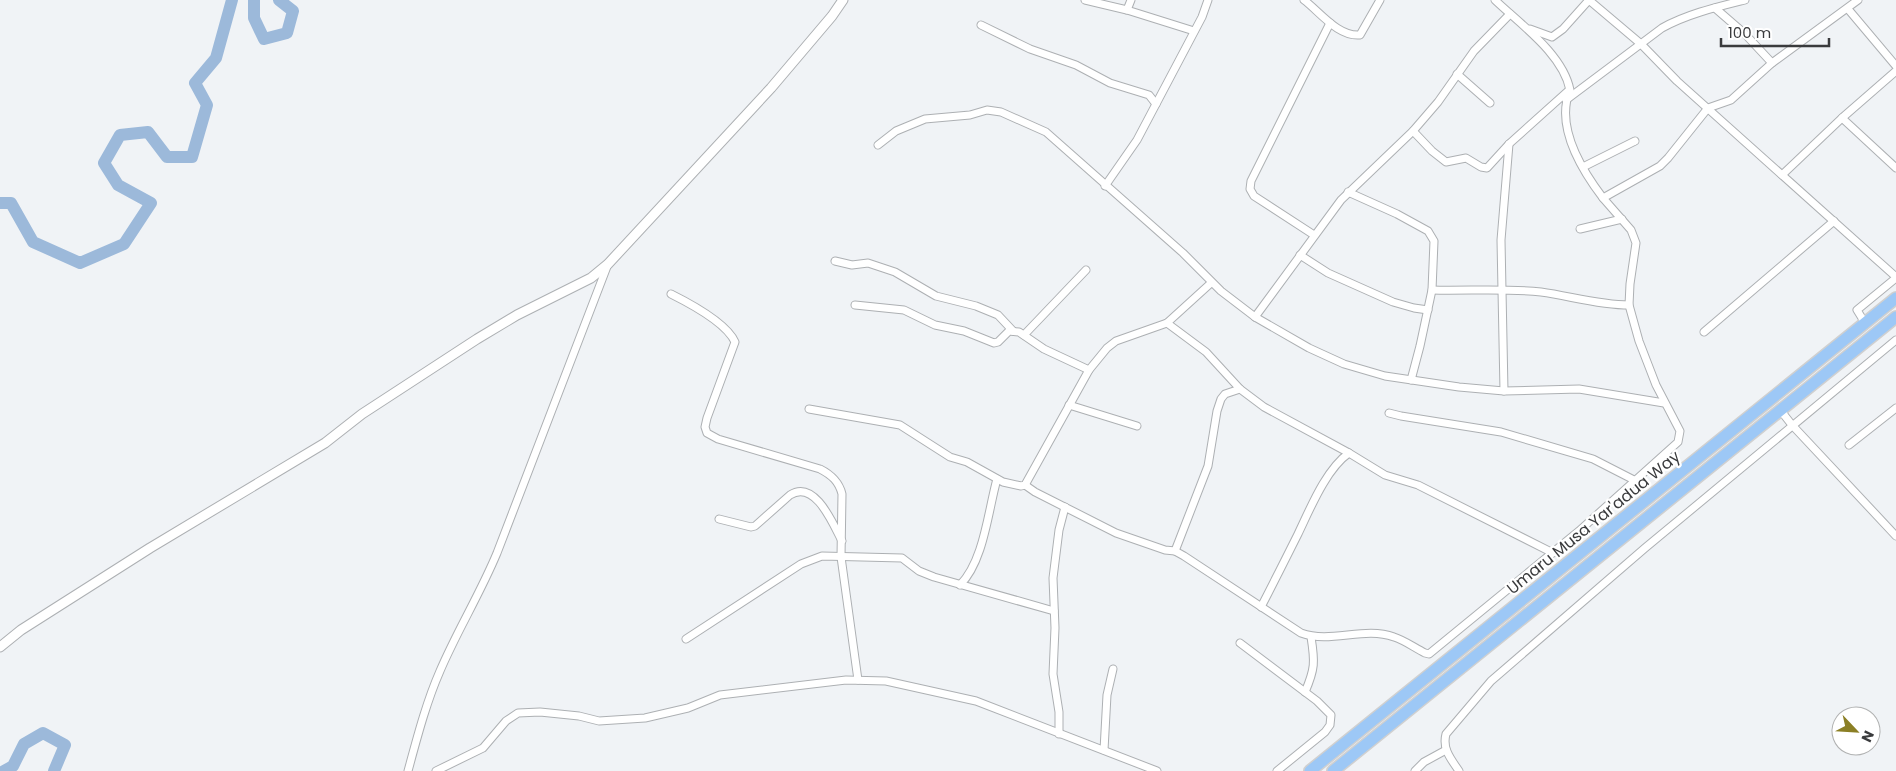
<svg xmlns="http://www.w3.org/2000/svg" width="1896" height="771" viewBox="0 0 1896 771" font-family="Poppins,sans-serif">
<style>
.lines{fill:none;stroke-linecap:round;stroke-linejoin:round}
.river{stroke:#9cb9da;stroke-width:12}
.minor-casing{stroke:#adb0b3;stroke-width:9}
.tertiary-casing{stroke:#adb0b3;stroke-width:11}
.primary-casing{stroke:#d0d0d0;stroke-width:14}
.minor{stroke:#fff;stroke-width:7}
.tertiary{stroke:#fff;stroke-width:9}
.primary{stroke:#9dc8f6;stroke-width:11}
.labels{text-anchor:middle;stroke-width:4.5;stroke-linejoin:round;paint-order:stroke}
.street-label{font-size:16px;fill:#3a3b3d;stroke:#fff}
</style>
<rect width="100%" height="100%" fill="#f0f3f6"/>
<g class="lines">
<g class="river">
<polyline points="254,0 254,18 264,39 287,33 293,11 279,0"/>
<polyline points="0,203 11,203 33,242 80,263 124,244 151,203 118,185 104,163 120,135 148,132 167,157 192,157 207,105 195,83 216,58 232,0"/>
<polyline points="4,771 13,766 24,744 43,733 65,745 54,771"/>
</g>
<g class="minor-casing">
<g id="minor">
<polyline points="1085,0 1127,10 1194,31"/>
<path d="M 1304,0 C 1320,12 1338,37 1360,35 L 1380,0"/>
<path d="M 1495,0 C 1520,24 1563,54 1570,90 C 1555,126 1581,169 1603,198 L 1660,166 L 1668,158 L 1708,108 L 1731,100 L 1772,63 L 1858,0"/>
<polyline points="1589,0 1641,44 1677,81 1896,277"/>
<polyline points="1715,8 1745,34 1772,63"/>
<polyline points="1848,9 1896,66"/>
<polyline points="1127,10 1131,0"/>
<polyline points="981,25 1030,49 1076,65 1110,83 1149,95 1156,104"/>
<polyline points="1530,29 1552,37 1563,29 1589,0"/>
<polyline points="1457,74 1490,103"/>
<path d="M 1566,100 L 1662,28 C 1687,14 1717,7 1745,0"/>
<polyline points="1842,118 1896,168"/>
<polyline points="1413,131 1432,151 1446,162 1466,158 1481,167 1487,168 1509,144 1568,91"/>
<polyline points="878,145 896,131 925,119 970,115 987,110 1001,112 1046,132 1183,253 1221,291 1255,317 1309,348 1344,364 1385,376 1459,387 1504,391 1579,389 1664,403"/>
<polyline points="1583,167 1635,141"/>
<polyline points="1782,175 1842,118 1896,71"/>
<polyline points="1105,186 1137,140 1202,17 1208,0"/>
<polyline points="1348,192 1397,214 1428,231 1434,241 1432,290 1420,346 1411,380"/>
<polyline points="1580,229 1622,219"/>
<polyline points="1314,235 1254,196 1250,189 1251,181 1330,23"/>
<polyline points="1300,255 1328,273 1393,302 1414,308 1428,310"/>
<polyline points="835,261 852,265 868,263 895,272 936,296 976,306 998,315 1013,331"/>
<path d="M 1432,290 C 1468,291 1505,288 1541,292 C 1570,296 1599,305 1629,305"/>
<path d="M 671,294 C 689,303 726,322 735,342 L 707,418 L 705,427 L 707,433 L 718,439 L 820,469 C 832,475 839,482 842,494 L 841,557 L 858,680"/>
<polyline points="855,305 904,310 935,325 964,331 994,343 998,342 1009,331 1019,332 1044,349 1089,370 1107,348 1116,341 1167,323 1211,283"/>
<polyline points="1255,317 1341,200 1413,131 1438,102 1474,51 1510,14"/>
<polyline points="1167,323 1206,352 1240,389 1264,407 1349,453 1385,475 1418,485 1553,553"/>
<polyline points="1865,323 1857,310 1896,278"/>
<polyline points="1704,332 1834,221"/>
<polyline points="1024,335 1086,270"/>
<polyline points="1504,391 1501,240 1509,144"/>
<polyline points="1069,405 1137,426"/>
<polyline points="809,409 900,425 950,457 967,462 1003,482 1021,486 1025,485 1089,370"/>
<polyline points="1781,411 1792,425 1896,536"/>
<polyline points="1389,413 1401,416 1501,432 1593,459 1636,481"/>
<polyline points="1849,445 1896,408"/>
<path d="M 1025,485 L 1035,492 L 1116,533 L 1165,550 L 1175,551 L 1184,556 L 1301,633 C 1331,644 1364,626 1394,637 C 1404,640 1415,648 1425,653 L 1429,654 L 1579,531 L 1678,442 L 1680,431 L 1656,385 L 1639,341 L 1629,305 L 1630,284 L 1636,243 L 1631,230 L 1603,198"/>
<path d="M 719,519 L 751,527 L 755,526 L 790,495 C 815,479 833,524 842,541"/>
<polyline points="1175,551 1208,466 1217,411 1221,399 1225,394 1240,389"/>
<path d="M 960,585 C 984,561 988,511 997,479"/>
<path d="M 1261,607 C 1274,582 1286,558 1298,534 C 1310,509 1326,469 1349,453"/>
<polyline points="686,639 801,564 822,556 902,558 919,571 934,577 1054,611"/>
<polyline points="1240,643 1317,701 1331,715 1330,725 1325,732 1277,771"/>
<path d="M 1305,692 C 1315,669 1315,662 1311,637"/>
<polyline points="1059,734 1059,712 1053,674 1055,628 1053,578 1059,530 1065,507"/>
<polyline points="1104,750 1107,695 1113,669"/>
<path d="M 408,771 C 417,738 426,703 440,671 C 457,631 480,594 497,553 L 608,264"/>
<polyline points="436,771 483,748 506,721 518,713 540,712 579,716 599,721 645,718 688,708 720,695 846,680 886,681 976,701 1157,771"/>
<polyline points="1415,771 1424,762 1446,750"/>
<path d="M 1459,771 C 1451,759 1442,749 1446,734 L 1491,681 L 1645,548 L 1896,340"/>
</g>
</g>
<g class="tertiary-casing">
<polyline id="tertiary" points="0,647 21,630 150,548 325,443 362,414 477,339 517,315 591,278 608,264 771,88 832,16 843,0"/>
</g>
<g class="primary-casing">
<g id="primary">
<polyline points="1310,771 1896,298"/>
<polyline points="1333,771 1896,317"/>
</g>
</g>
<use href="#minor" class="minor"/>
<use href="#tertiary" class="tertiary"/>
<use href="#primary" class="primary"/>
</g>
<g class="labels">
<g class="street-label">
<text transform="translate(1593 522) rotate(-39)" y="6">Umaru Musa Yar'adua Way</text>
</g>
</g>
<g transform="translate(1856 731) rotate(115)"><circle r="24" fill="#ffffff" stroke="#b0b1b1"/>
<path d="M0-4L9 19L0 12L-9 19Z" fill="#8b7f25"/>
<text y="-8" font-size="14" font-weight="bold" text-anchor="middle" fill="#3a3b3d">N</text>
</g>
<path d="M1721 38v8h108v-8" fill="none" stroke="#3a3b3d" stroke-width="2.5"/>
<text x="1728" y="38" font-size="15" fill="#3a3b3d" stroke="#ffffff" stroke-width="4" paint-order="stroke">100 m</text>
</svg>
